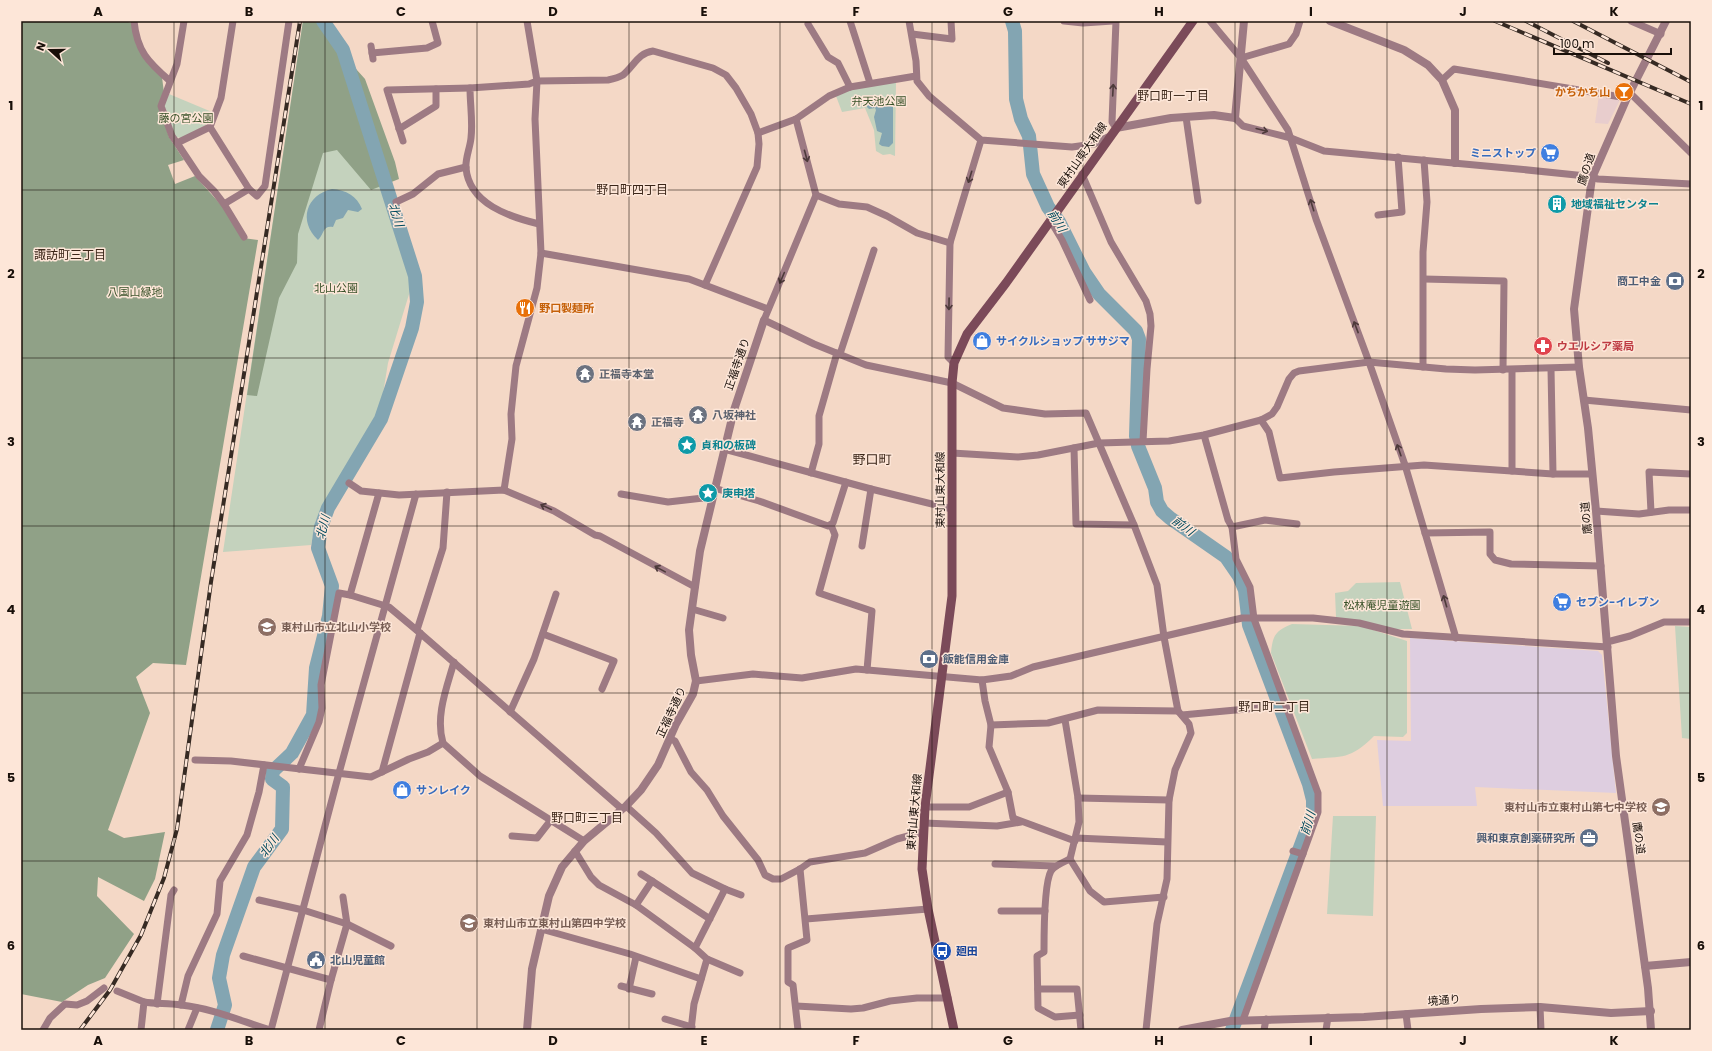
<svg xmlns="http://www.w3.org/2000/svg" width="1712" height="1051" viewBox="0 0 1712 1051" font-family="Poppins,'Noto Sans JP',sans-serif">
<style>
.commercial{fill:#e8cdcd}
.industrial{fill:#decee0}
.green{fill:#c4d2bd}
.forest{fill:#90a187}
.water{fill:#83a5b2}
.lines{fill:none;stroke-linecap:round;stroke-linejoin:round}
.river{stroke:#83a5b2;stroke-width:14}
.minor{stroke:#9d7a83;stroke-width:7}
.tertiary{stroke:#9d7a83;stroke-width:8}
.secondary{stroke:#7b4a59;stroke-width:9}
.rail-casing{stroke:#362a23;stroke-width:4}
.rail{stroke:#fde6d8;stroke-width:2.5;stroke-dasharray:8;stroke-linecap:butt}
.oneway{stroke:#4d3a3a}
.grid{fill:none;stroke:#180f09;stroke-width:1;stroke-opacity:0.55}
.labels{text-anchor:middle;stroke-width:3;stroke-linejoin:round;paint-order:stroke}
.food-label{font-size:11px;font-weight:bold;fill:#c56008;stroke:#fde6d8;text-anchor:end}
.park-label{font-size:11px;fill:#385128;stroke:#fde6d8}
.shop-label{font-size:11px;font-weight:bold;fill:#366cbe;stroke:#fde6d8;text-anchor:start}
.street-label{font-size:11px;fill:#180f09;stroke:#fde6d8}
.culture-label{font-size:11px;font-weight:bold;fill:#0d838f;stroke:#fde6d8;text-anchor:start}
.service-label{font-size:11px;font-weight:bold;fill:#4e5e75;stroke:#fde6d8;text-anchor:end}
.health-label{font-size:11px;font-weight:bold;fill:#be3a42;stroke:#fde6d8;text-anchor:start}
.worship-label{font-size:11px;font-weight:bold;fill:#5b616d;stroke:#fde6d8;text-anchor:start}
.education-label{font-size:11px;font-weight:bold;fill:#785e54;stroke:#fde6d8;text-anchor:start}
.transit-label{font-size:11px;font-weight:bold;fill:#164399;stroke:#fde6d8;text-anchor:start}
.neighbourhood-label{font-size:12px;fill:#3b2618;stroke:#fde6d8}
.water-label{font-size:12px;font-style:italic;fill:#004a5e;stroke:#fde6d8}
.quarter-label{font-size:13px;fill:#3b2618;stroke:#fde6d8}
.neatline{fill:none;stroke:#180f09;stroke-width:1.5}
.grid-label{font-size:13px;text-anchor:middle;font-weight:bold;fill:#180f09}
</style>
<rect width="100%" height="100%" fill="#f4d8c6"/>
<polygon class="commercial" points="1599,95 1621,98 1608,124 1595,123"/>
<polygon class="industrial" points="1410,638 1598,651 1602,655 1616,793 1475,787 1477,806 1383,806 1377,740 1411,741"/>
<g class="green">
<polygon points="303,21 318,21 368,148 410,281 410,291 388,363 381,406 316,520 311,545 223,552"/>
<polygon points="896,82 895,156 890,154 883,155 876,151 874,130 865,108 842,112 836,96 853,89"/>
<polygon points="169,94 212,112 206,125 181,138 176,137 164,106"/>
<polygon points="1400,582 1412,629 1396,629 1336,617 1335,593 1348,591 1356,583"/>
<path d="M 1292,624 L 1361,626 L 1407,641 L 1407,733 L 1403,737 L 1374,736 C 1350,760 1343,756 1312,759 L 1271,653 C 1273,635 1275,631 1292,624 Z"/>
<polygon points="1675,626 1691,627 1691,739 1682,738"/>
<polygon points="1333,816 1376,816 1373,916 1327,914"/>
</g>
<g class="forest">
<polygon points="21,21 124,21 132,23 137,46 162,77 164,93 159,106 169,137 184,160 168,165 175,184 195,176 222,206 243,238 258,240 186,665 153,663 136,677 150,713 108,830 124,838 165,832 155,879 144,901 98,877 97,896 134,934 105,978 88,985 62,1002 21,994"/>
<polygon points="303,21 318,21 340,51 365,79 395,162 399,179 371,190 337,150 323,153 298,234 297,263 279,298 257,396 247,395"/>
</g>
<g class="water">
<polygon points="875,99 893,107 893,143 889,147 882,146 879,144 882,133 877,131 874,117 876,110 875,108 869,109 867,107 868,102"/>
<path d="M 332,189 C 346,190 357,196 362,209 L 358,212 L 348,210 L 343,218 L 336,220 L 333,227 C 323,225 324,234 318,240 C 298,221 306,195 332,189 Z"/>
</g>
<g class="lines">
<g class="river">
<polyline points="1012,21 1015,31 1016,99 1021,119 1029,136 1033,174 1048,207 1059,222 1084,272 1099,294 1136,331 1139,339 1136,436 1138,446 1155,488 1157,502 1162,511 1170,518 1226,557 1239,576 1245,590 1249,625 1309,784 1313,800 1313,813 1232,1030"/>
<polyline points="217,1030 225,1005 219,978 223,955 254,867 282,829 283,787 272,779 273,771 292,753 313,715 316,668 329,616 332,586 318,548 321,527 328,508 381,419 412,328 417,302 415,276 343,50 323,21"/>
</g>
<g class="minor">
<path d="M 134,21 C 137,51 148,62 170,81"/>
<polyline points="184,21 177,64 161,106 172,136 177,143 210,127 221,98 233,21"/>
<polyline points="850,21 870,83"/>
<polyline points="909,21 916,61 917,81 929,96 981,140 1072,147 1094,144 1108,137"/>
<polyline points="1064,21 1083,23 1113,21"/>
<polyline points="1210,21 1241,58 1288,130 1316,219 1369,362 1405,465 1456,638"/>
<polyline points="1631,21 1661,34"/>
<polyline points="808,24 828,57 838,63 850,87"/>
<polyline points="912,34 952,39 951,21"/>
<polyline points="371,46 373,59"/>
<polyline points="372,53 427,48 438,43 432,21"/>
<polyline points="1241,58 1289,44 1296,34 1300,21"/>
<polyline points="1442,80 1454,69 1627,98"/>
<polyline points="1630,93 1691,153"/>
<polyline points="1186,117 1198,201"/>
<polyline points="1235,118 1243,126 1291,138 1324,151 1518,169 1586,176 1598,179 1691,184"/>
<polyline points="796,119 816,195 764,320 814,344 866,365 952,383 1003,408 1045,414 1086,413 1134,525 1157,585 1164,637 1178,711 1189,724 1191,733 1175,770 1169,800 1167,879 1157,924 1146,1030"/>
<polyline points="210,127 249,189 257,196 265,186 289,21"/>
<polyline points="1116,128 1112,122 1116,21"/>
<polyline points="399,129 436,106 436,89"/>
<polyline points="758,133 796,119 829,96 850,87 916,76"/>
<polyline points="403,141 387,90 470,88"/>
<polyline points="177,143 199,176 214,191 224,204 244,237"/>
<polyline points="1082,174 1111,242 1146,301 1150,314 1151,326 1147,369 1143,441"/>
<polyline points="816,195 839,204 867,207 887,216 917,233 950,243"/>
<polyline points="396,202 413,194 438,174 466,167"/>
<polyline points="224,204 249,189"/>
<polyline points="1378,215 1402,212 1398,157"/>
<polyline points="1050,220 1062,240 1090,300"/>
<path d="M 539,224 C 510,217 469,204 466,168 C 465,159 470,148 471,138 C 473,122 470,104 470,88 L 529,84 L 537,81 L 608,80 C 613,79 618,78 623,75 C 634,66 638,53 653,51 L 713,68 L 726,75 L 736,88 L 751,114 L 758,133 L 759,144 L 757,167 L 705,285"/>
<polyline points="541,253 689,279 768,309"/>
<polyline points="1424,279 1504,281 1503,370"/>
<polyline points="840,354 874,250"/>
<polyline points="954,363 948,357 950,243 981,140"/>
<polyline points="1423,367 1423,252 1427,202 1424,160"/>
<polyline points="1551,369 1553,474"/>
<polyline points="1584,400 1691,410"/>
<polyline points="1261,420 1269,432 1280,478 1334,472 1424,465 1553,474 1592,474"/>
<polyline points="1204,435 1228,520 1232,527 1236,559 1250,587 1254,619 1318,793 1318,812 1243,1020"/>
<polyline points="1074,448 1076,524 1134,525"/>
<polyline points="724,449 871,489 952,509"/>
<polyline points="952,453 1018,457 1038,455 1099,443 1169,441 1204,435 1261,420 1272,414 1277,407 1289,379 1294,373 1299,371 1369,362 1446,369 1475,370 1579,367"/>
<polyline points="1512,471 1512,370"/>
<polyline points="811,473 819,444 819,416 837,353"/>
<polyline points="349,483 361,491 399,495 504,490 554,511 595,535 600,536 695,587"/>
<polyline points="714,488 759,501 828,526 833,523 846,482"/>
<polyline points="504,490 512,439 511,414 516,366 537,288 541,253 535,119 537,81 527,21"/>
<polyline points="621,494 668,502 712,497"/>
<polyline points="1596,511 1639,514 1669,510 1691,510"/>
<polyline points="1651,512 1649,472 1691,474"/>
<polyline points="831,525 835,535 819,593 872,611 867,670"/>
<polyline points="1232,527 1265,520 1297,524"/>
<polyline points="1425,533 1490,532 1490,554 1495,560 1511,564 1601,566"/>
<polyline points="862,546 871,489"/>
<polyline points="350,595 379,493"/>
<polyline points="692,609 723,618"/>
<polyline points="417,630 443,548 447,492"/>
<polyline points="543,634 614,661 602,689"/>
<polyline points="1607,642 1630,636 1664,622 1691,622"/>
<path d="M 454,662 C 447,687 435,716 443,743 L 480,776 L 584,841"/>
<polyline points="982,680 985,701 991,725 989,747 1008,792 1013,818 1075,841"/>
<polyline points="696,681 753,674 802,678 856,669 982,680 1011,676 1033,667 1242,618 1313,618 1359,623 1403,634 1608,647"/>
<polyline points="510,712 534,659 556,594"/>
<polyline points="1182,715 1268,707"/>
<polyline points="1065,720 1078,798 1079,822 1070,859 1090,891 1104,902 1164,897"/>
<polyline points="991,725 1048,723 1098,710 1178,711"/>
<polyline points="670,739 675,741 691,772 707,790 723,816 758,860 765,875 773,879 781,879 800,869 810,862 865,853 897,839 923,832"/>
<polyline points="195,760 231,761 371,777 409,759 428,752 443,743"/>
<polyline points="299,769 319,722 322,708 321,685 339,593 350,595 389,607 420,633 622,809"/>
<polyline points="382,772 420,633"/>
<polyline points="1078,798 1169,800"/>
<polyline points="626,806 656,833 692,873 725,889"/>
<polyline points="925,807 969,807 1008,792"/>
<polyline points="924,823 997,826 1021,822"/>
<polyline points="512,836 537,838 551,820"/>
<polyline points="1076,838 1167,842"/>
<polyline points="575,851 591,877 599,885 636,905"/>
<polyline points="1293,851 1303,854"/>
<path d="M 1070,859 C 1064,862 1055,865 1051,871 C 1044,883 1044,936 1044,952 L 1037,956 L 1038,1008 L 1055,1017 L 1080,1015"/>
<polyline points="995,864 1056,866"/>
<polyline points="641,874 652,881"/>
<polyline points="259,900 303,910 347,924 391,946"/>
<polyline points="1001,911 1045,911"/>
<polyline points="710,919 652,881 636,905 695,948 725,889 741,895"/>
<polyline points="806,919 928,909"/>
<polyline points="541,929 630,954 701,979"/>
<polyline points="695,948 707,959 740,973"/>
<polyline points="243,956 331,980 347,924 343,897"/>
<polyline points="621,986 652,994"/>
<polyline points="629,989 636,957"/>
<polyline points="1038,989 1077,989 1081,1030"/>
<polyline points="117,991 144,1002 141,1030"/>
<path d="M 144,1002 C 156,1004 168,1003 181,1005 C 211,1008 241,1021 270,1030"/>
<polyline points="157,1004 171,895 174,890"/>
<polyline points="181,1005 188,976 217,914 220,881 247,835 259,792 264,765"/>
<polyline points="796,1006 851,1009 863,1008 890,1001 917,998 948,998"/>
<polyline points="1540,1007 1541,1030"/>
<polyline points="1406,1014 1408,1030"/>
<polyline points="665,1019 692,1027"/>
<polyline points="43,1030 50,1018 65,1004 77,1005 87,1001 104,988"/>
<polyline points="188,1030 197,1008"/>
<polyline points="271,1030 339,773 416,494"/>
<polyline points="319,1030 331,980"/>
<polyline points="691,1030 694,1004 707,959"/>
<polyline points="798,1030 793,985 788,982 788,948 807,940 800,869"/>
<polyline points="1264,1030 1266,1019"/>
<polyline points="1326,1030 1328,1017"/>
</g>
<g class="tertiary">
<polyline points="1330,21 1404,50 1428,65 1442,80 1455,110 1455,163"/>
<polyline points="1116,128 1171,118 1214,115 1235,118 1244,21"/>
<polyline points="1645,966 1691,962"/>
<polyline points="527,1030 532,969 549,896 562,867 584,841 626,806 641,790 658,765 676,724 693,694 696,681 691,655 689,630 700,551 734,410 764,320"/>
<polyline points="1182,1030 1230,1021 1364,1017 1481,1009 1540,1007 1611,1013 1651,1011"/>
<polyline points="1651,1030 1648,988 1616,756 1596,511 1588,428 1579,367 1574,309 1592,178 1627,98 1666,21"/>
</g>
<polyline class="secondary" points="954,1030 928,909 922,869 925,807 952,596 952,383 954,363 967,334 1006,283 1193,21"/>
<g class="rail-casing">
<g id="rail">
<polyline points="1495,21 1691,104"/>
<polyline points="1526,21 1608,63"/>
<polyline points="1573,21 1691,82"/>
<polyline points="80,1030 110,990 141,935 164,878 177,829 211,582 300,21"/>
</g>
</g>
<use href="#rail" class="rail"/>
</g>
<defs><path id="oneway-shaft" d="M-6 0H5M1.5-3L5.5 0L1.5 3" fill="none" stroke-width="1.6" stroke-linecap="round" stroke-linejoin="round"/></defs>
<g class="oneway">
<use href="#oneway-shaft" transform="translate(1113 90) rotate(-87)"/>
<use href="#oneway-shaft" transform="translate(1262 130) rotate(14)"/>
<use href="#oneway-shaft" transform="translate(806 156) rotate(75)"/>
<use href="#oneway-shaft" transform="translate(970 177) rotate(107)"/>
<use href="#oneway-shaft" transform="translate(1312 205) rotate(-107)"/>
<use href="#oneway-shaft" transform="translate(782 278) rotate(113)"/>
<use href="#oneway-shaft" transform="translate(949 304) rotate(91)"/>
<use href="#oneway-shaft" transform="translate(1356 327) rotate(-111)"/>
<use href="#oneway-shaft" transform="translate(1399 450) rotate(-109)"/>
<use href="#oneway-shaft" transform="translate(546 507) rotate(-155)"/>
<use href="#oneway-shaft" transform="translate(660 569) rotate(-151)"/>
<use href="#oneway-shaft" transform="translate(1445 601) rotate(-106)"/>
</g>
<path class="grid" d="M 174,21 L 174,1030M 325,21 L 325,1030M 477,21 L 477,1030M 629,21 L 629,1030M 780,21 L 780,1030M 932,21 L 932,1030M 1083,21 L 1083,1030M 1235,21 L 1235,1030M 1387,21 L 1387,1030M 1538,21 L 1538,1030M 21,190 L 1691,190M 21,358 L 1691,358M 21,526 L 1691,526M 21,693 L 1691,693M 21,861 L 1691,861"/>
<defs>
<g id="bar-disc" transform="scale(1)"><circle r="9.5" fill="#e8710a" stroke="#fde6d8"/><path d="M-6-5H6L.8 .8V4.5H3.5V6h-7V4.5H-.8V.8Z" fill="#fff"/></g>
<g id="supermarket-disc" transform="scale(1)"><circle r="9.5" fill="#3f7fe0" stroke="#fde6d8"/><path d="M-6-5.5h2.5l.6 2H6L4.5 2H-2.5L-4.4-4H-6ZM-1.5 3.2a1.3 1.3 0 1 0 .1 0ZM3 3.2a1.3 1.3 0 1 0 .1 0Z" fill="#fff"/></g>
<g id="building-disc" transform="scale(1)"><circle r="9.5" fill="#0f9aa8" stroke="#fde6d8"/><path d="M-4-6H4V6H1V3H-1V6H-4ZM-2.5-4.3h1.7v1.8h-1.7ZM.8-4.3h1.7v1.8H.8ZM-2.5-1h1.7V.8h-1.7ZM.8-1h1.7V.8H.8Z" fill="#fff"/></g>
<g id="bank-disc" transform="scale(1)"><circle r="9.5" fill="#5c6f8a" stroke="#fde6d8"/><path d="M-6-4H6V4H-6ZM0-2.3a2.3 2.3 0 1 0 0 4.6a2.3 2.3 0 1 0 0-4.6Z" fill="#fff"/></g>
<g id="restaurant-disc" transform="scale(1)"><circle r="9.5" fill="#e8710a" stroke="#fde6d8"/><path d="M-5-6h1v4h1v-4h1v4h1v-4h1v5L-1.5 .5V6h-2V.5L-5-1ZM5-6V6H3V1.5H1.5Q1.5-4 5-6Z" fill="#fff"/></g>
<g id="shop-disc" transform="scale(1)"><circle r="9.5" fill="#3f7fe0" stroke="#fde6d8"/><path d="M-5-2.5h2.3a2.7 3.5 0 0 1 5.4 0H5L5.5 6h-11ZM-1.5-2.5h3a1.5 2.3 0 0 0-3 0Z" fill="#fff"/></g>
<g id="pharmacy-disc" transform="scale(1)"><circle r="9.5" fill="#e0444e" stroke="#fde6d8"/><path d="M-2-6h4v4h4v4h-4v4h-4v-4h-4v-4h4Z" fill="#fff"/></g>
<g id="temple-disc" transform="scale(1)"><circle r="9.5" fill="#6b7280" stroke="#fde6d8"/><path d="M0-6L5-2H3V0L6.5 2.5H4V6H1.5V3h-3V6H-4V2.5H-6.5L-3 0V-2H-5Z" fill="#fff"/></g>
<g id="sight-disc" transform="scale(1)"><circle r="9.5" fill="#0f9aa8" stroke="#fde6d8"/><path d="M0-6L1.8-2.2L6-1.7L2.9 1.2L3.7 5.4L0 3.3L-3.7 5.4L-2.9 1.2L-6-1.7L-1.8-2.2Z" fill="#fff"/></g>
<g id="school-disc" transform="scale(1)"><circle r="9.5" fill="#8d6e63" stroke="#fde6d8"/><path d="M0-5L7-2L0 1L-7-2ZM-4 1L0 2.5L4 1V4Q0 6-4 4Z" fill="#fff"/></g>
<g id="office-disc" transform="scale(1)"><circle r="9.5" fill="#5c6f8a" stroke="#fde6d8"/><path d="M-6-3h4V-5.5h4V-3h4V5H-6ZM-1-4.5V-3h2v-1.5ZM-6 0V1H6V0Z" fill="#fff"/></g>
<g id="bus-disc" transform="scale(1)"><circle r="9.5" fill="#1a4fb4" stroke="#fde6d8"/><path d="M-5-6H5V4H4V6H2V4H-2V6H-4V4H-5ZM-3.5-4V0h7V-4ZM-3.5 1.2v1.5H-2V1.2ZM2 1.2v1.5H3.5V1.2Z" fill="#fff"/></g>
<g id="civic-disc" transform="scale(1)"><circle r="9.5" fill="#5c6f8a" stroke="#fde6d8"/><path d="M-.6-6.5H3V-4.5H.6V-3L4-1V1h2V6H-6V1h2V-1L-.6-3ZM-1.2 2.5V6h2.4V2.5Z" fill="#fff"/></g>
</defs>
<g fill-rule="evenodd">
<use href="#bar-disc" x="1624" y="92"/>
<use href="#supermarket-disc" x="1550" y="153"/>
<use href="#building-disc" x="1557" y="204"/>
<use href="#bank-disc" x="1675" y="281"/>
<use href="#restaurant-disc" x="525" y="308"/>
<use href="#shop-disc" x="982" y="341"/>
<use href="#pharmacy-disc" x="1543" y="346"/>
<use href="#temple-disc" x="585" y="374"/>
<use href="#temple-disc" x="698" y="415"/>
<use href="#temple-disc" x="637" y="422"/>
<use href="#sight-disc" x="687" y="445"/>
<use href="#sight-disc" x="708" y="493"/>
<use href="#supermarket-disc" x="1562" y="602"/>
<use href="#school-disc" x="267" y="627"/>
<use href="#bank-disc" x="929" y="659"/>
<use href="#shop-disc" x="402" y="790"/>
<use href="#school-disc" x="1661" y="807"/>
<use href="#office-disc" x="1589" y="838"/>
<use href="#school-disc" x="469" y="923"/>
<use href="#bus-disc" x="942" y="951"/>
<use href="#civic-disc" x="316" y="960"/>
</g>
<g class="labels">
<g class="food-label">
<text x="1610" y="96">かちかち山</text>
<text x="539" y="312" text-anchor="start">野口製麺所</text>
</g>
<g class="park-label">
<text x="879" y="105">弁天池公園</text>
<text x="186" y="122">藤の宮公園</text>
<text x="336" y="292">北山公園</text>
<text x="135" y="296">八国山緑地</text>
<text x="1382" y="609">松林庵児童遊園</text>
</g>
<g class="shop-label">
<text x="1536" y="157" text-anchor="end">ミニストップ</text>
<text x="996" y="345">サイクルショップ ササジマ</text>
<text x="1576" y="606">セブン-イレブン</text>
<text x="416" y="794">サンレイク</text>
</g>
<g class="street-label">
<text transform="translate(1082 155) rotate(-55)" y="4">東村山東大和線</text>
<text transform="translate(1586 169) rotate(-72)" y="4">鷹の道</text>
<text transform="translate(737 364) rotate(-71)" y="4">正福寺通り</text>
<text transform="translate(940 490) rotate(-90)" y="4">東村山東大和線</text>
<text transform="translate(1586 518) rotate(-95)" y="4">鷹の道</text>
<text transform="translate(671 712) rotate(-65)" y="4">正福寺通り</text>
<text transform="translate(914 812) rotate(-85)" y="4">東村山東大和線</text>
<text transform="translate(1639 838) rotate(82)" y="4">鷹の道</text>
<text transform="translate(1444 1000) rotate(-4)" y="4">境通り</text>
</g>
<g class="culture-label">
<text x="1571" y="208">地域福祉センター</text>
<text x="701" y="449">貞和の板碑</text>
<text x="722" y="497">庚申塔</text>
</g>
<g class="service-label">
<text x="1661" y="285">商工中金</text>
<text x="943" y="663" text-anchor="start">飯能信用金庫</text>
<text x="1575" y="842">興和東京創薬研究所</text>
<text x="330" y="964" text-anchor="start">北山児童館</text>
</g>
<g class="health-label">
<text x="1557" y="350">ウエルシア薬局</text>
</g>
<g class="worship-label">
<text x="599" y="378">正福寺本堂</text>
<text x="712" y="419">八坂神社</text>
<text x="651" y="426">正福寺</text>
</g>
<g class="education-label">
<text x="281" y="631">東村山市立北山小学校</text>
<text x="1647" y="811" text-anchor="end">東村山市立東村山第七中学校</text>
<text x="483" y="927">東村山市立東村山第四中学校</text>
</g>
<g class="transit-label">
<text x="956" y="955">廻田</text>
</g>
<g class="neighbourhood-label">
<text x="1173" y="100">野口町一丁目</text>
<text x="632" y="194">野口町四丁目</text>
<text x="70" y="259">諏訪町三丁目</text>
<text x="1274" y="711">野口町二丁目</text>
<text x="587" y="822">野口町三丁目</text>
</g>
<g class="water-label">
<text transform="translate(396 215) rotate(72)" y="4">北川</text>
<text transform="translate(1057 221) rotate(58)" y="4">前川</text>
<text transform="translate(1183 526) rotate(36)" y="4">前川</text>
<text transform="translate(323 527) rotate(-75)" y="4">北川</text>
<text transform="translate(1308 823) rotate(-73)" y="4">前川</text>
<text transform="translate(269 846) rotate(-54)" y="4">北川</text>
</g>
<g class="quarter-label">
<text x="872" y="464">野口町</text>
</g>
</g>
<rect width="1712" height="1051" fill="none" stroke="#fde6d8" stroke-width="44"/>
<g transform="translate(50 50) rotate(291)" stroke="#fde6d8" stroke-width="3" paint-order="stroke">
<path d="M0-3L7 15L0 10L-7 15Z" fill="#180f09"/>
<text y="-6" font-size="11" font-weight="bold" text-anchor="middle" fill="#180f09">N</text>
</g>
<path d="M1554 48v6h117v-6" fill="none" stroke="#180f09" stroke-width="2"/>
<text x="1560" y="48" font-size="12" fill="#180f09" stroke="#fde6d8" stroke-width="3" paint-order="stroke">100 m</text>
<rect x="22" y="22" width="1668" height="1007" class="neatline"/>
<g class="grid-label">
<text x="98" y="16">A</text>
<text x="249" y="16">B</text>
<text x="401" y="16">C</text>
<text x="553" y="16">D</text>
<text x="704" y="16">E</text>
<text x="856" y="16">F</text>
<text x="1008" y="16">G</text>
<text x="1159" y="16">H</text>
<text x="1311" y="16">I</text>
<text x="1463" y="16">J</text>
<text x="1614" y="16">K</text>
<text x="11" y="110">1</text>
<text x="1701" y="110">1</text>
<text x="11" y="278">2</text>
<text x="1701" y="278">2</text>
<text x="11" y="446">3</text>
<text x="1701" y="446">3</text>
<text x="11" y="614">4</text>
<text x="1701" y="614">4</text>
<text x="11" y="782">5</text>
<text x="1701" y="782">5</text>
<text x="11" y="950">6</text>
<text x="1701" y="950">6</text>
<text x="98" y="1045">A</text>
<text x="249" y="1045">B</text>
<text x="401" y="1045">C</text>
<text x="553" y="1045">D</text>
<text x="704" y="1045">E</text>
<text x="856" y="1045">F</text>
<text x="1008" y="1045">G</text>
<text x="1159" y="1045">H</text>
<text x="1311" y="1045">I</text>
<text x="1463" y="1045">J</text>
<text x="1614" y="1045">K</text>
</g>
</svg>
